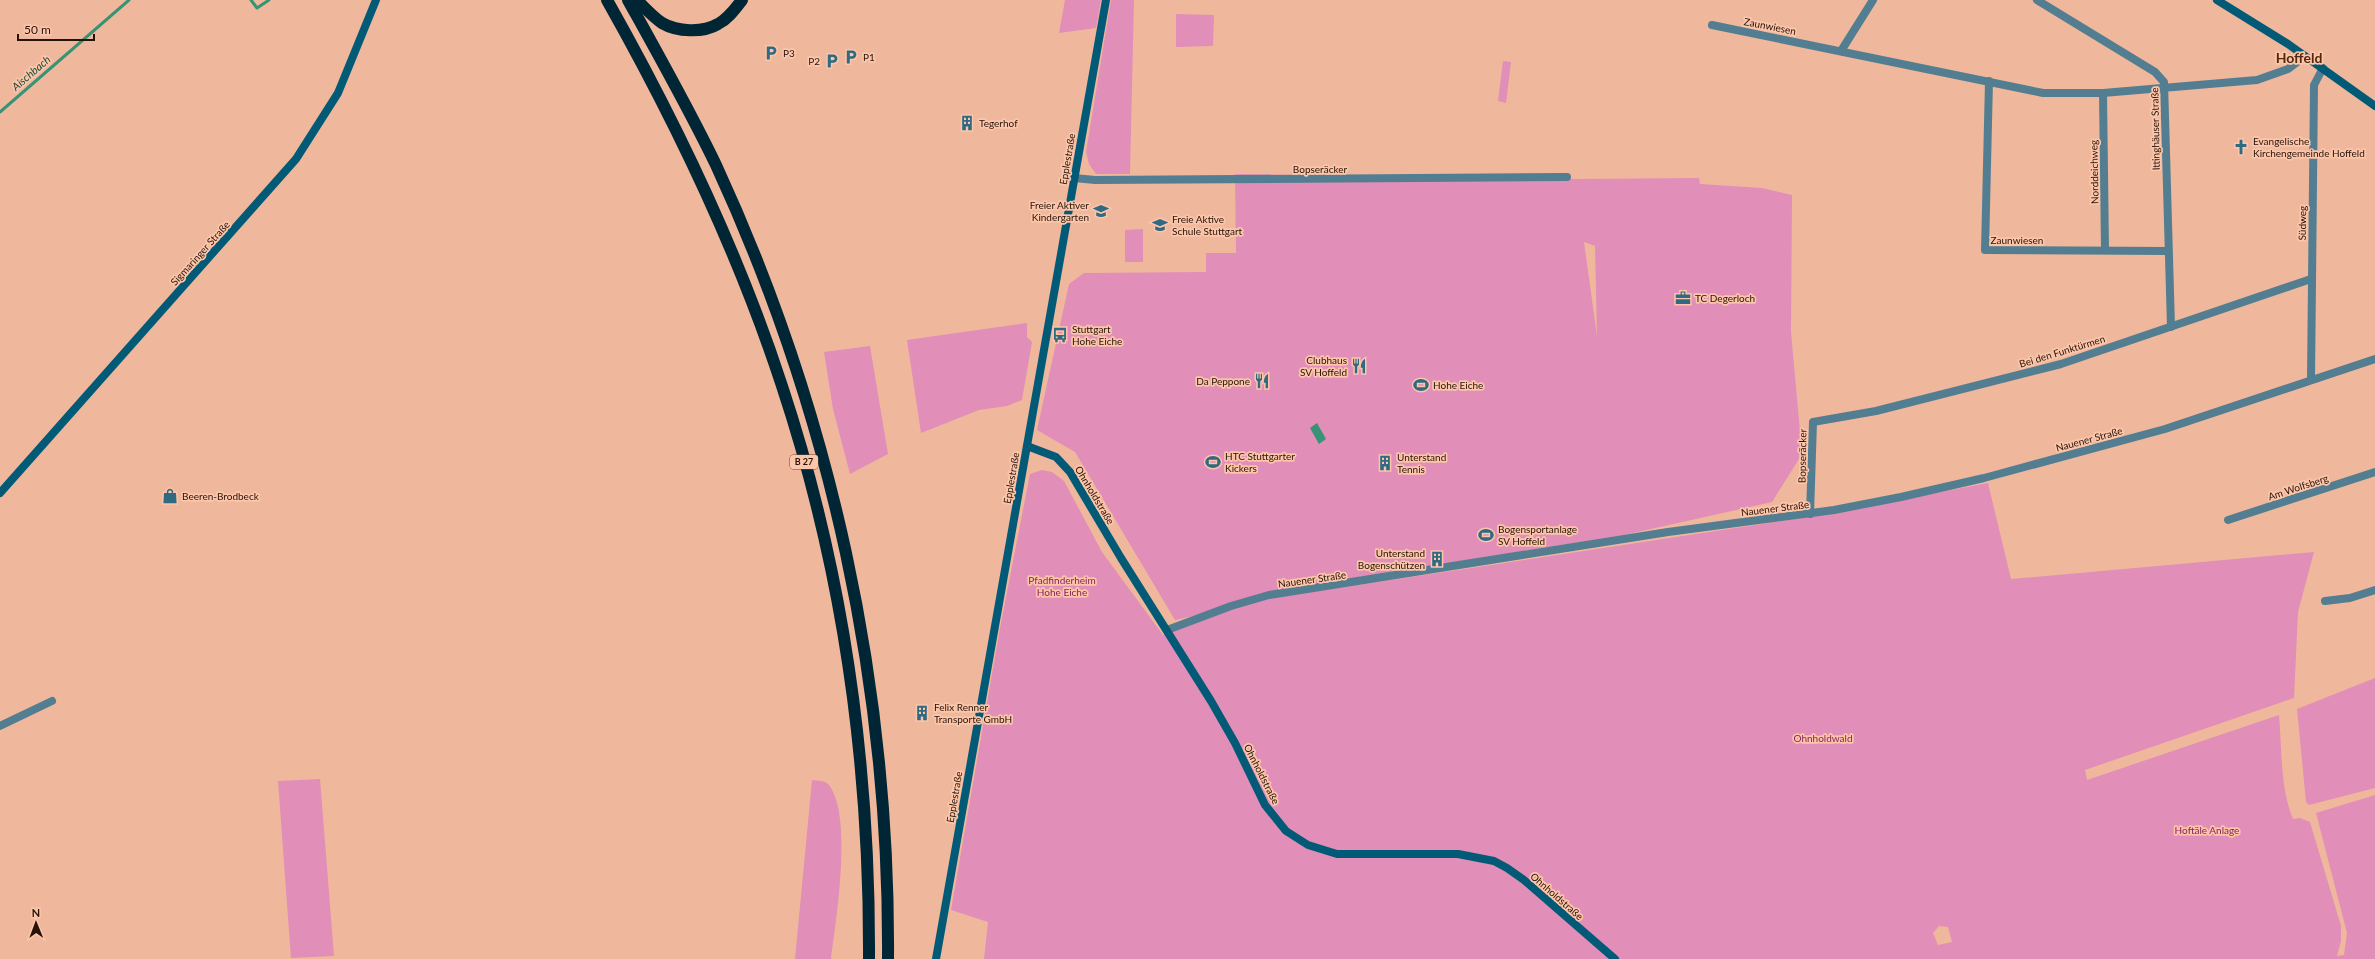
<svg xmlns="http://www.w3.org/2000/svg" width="2375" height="959" viewBox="0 0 2375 959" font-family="Lato,sans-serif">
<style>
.green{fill:#e18eb8;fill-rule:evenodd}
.water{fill:#369375}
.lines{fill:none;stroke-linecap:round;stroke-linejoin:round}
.stream{stroke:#369375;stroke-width:3}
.street{stroke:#537e91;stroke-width:8}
.secondary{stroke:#035a76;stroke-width:8}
.highway{stroke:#002635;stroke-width:12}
.labels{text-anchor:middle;stroke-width:3.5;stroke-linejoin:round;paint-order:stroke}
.shield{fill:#fdc5a9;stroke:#674939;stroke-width:1}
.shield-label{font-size:9px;font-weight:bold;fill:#271409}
.street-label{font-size:10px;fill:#271409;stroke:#fdc5a9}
.poi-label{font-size:10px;fill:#271409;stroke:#fdc5a9;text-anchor:start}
.park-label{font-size:10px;fill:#881f5f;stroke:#fdc5a9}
.water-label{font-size:11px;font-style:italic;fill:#184b3a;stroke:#fdc5a9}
.district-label{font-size:14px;font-weight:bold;fill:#53280e;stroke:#fdc5a9}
</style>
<rect width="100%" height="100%" fill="#efb89c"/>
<g class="green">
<polygon points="1065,0 1101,0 1096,28 1059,33"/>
<polygon points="1111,0 1134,0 1130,174 1096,174 1089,164 1086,152"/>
<polygon points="1176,14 1214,15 1213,46 1176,47"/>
<polygon points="1503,61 1511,62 1506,103 1498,101"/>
<path d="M 1235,174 L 1576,179 L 1699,178 L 1700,184 L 1762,188 L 1792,195 L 1791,332 L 1802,454 L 1772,502 L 1624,535 L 1390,572 L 1292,595 L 1815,516 L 1988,483 L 2011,579 L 2314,552 L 2298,612 L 2294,698 L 2085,770 L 2087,780 L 2279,715 C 2282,749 2280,788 2293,819 L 2300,818 L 2310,822 L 2341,926 L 2341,941 L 2337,956 L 2344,955 L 2347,933 L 2316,813 L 2375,795 L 2375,959 L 984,959 L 988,922 L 951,910 L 1000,628 L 1030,474 L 1042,470 L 1052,472 L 1064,481 L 1102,552 L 1163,635 L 1236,607 L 1175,620 L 1075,452 L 1037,430 L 1069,284 L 1084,273 L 1206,272 L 1206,253 L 1236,253 ZM 1584,242 L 1595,246 L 1597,336 ZM 1939,926 L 1948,927 L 1952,942 L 1938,945 L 1933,933 Z"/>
<polygon points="1143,229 1143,262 1125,262 1125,230"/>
<polygon points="1027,323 1027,337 1032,342 1022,400 1007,406 979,410 921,433 907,340"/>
<polygon points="870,346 888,454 850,474 833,409 824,352"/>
<polygon points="2375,678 2375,788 2309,805 2306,802 2297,709"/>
<polygon points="320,779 334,956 291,958 278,781"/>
<path d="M 812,780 C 818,781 825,780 829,785 C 853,817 836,920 831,959 L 795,959 Z"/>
</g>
<polygon class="water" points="1317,423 1326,439 1319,444 1310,428"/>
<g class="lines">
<g class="stream">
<polyline points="251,0 257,8 269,0"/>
<polyline points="0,112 129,0"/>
</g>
<g class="street">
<polyline points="2037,0 2155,72 2164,82 2171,327"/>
<polyline points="1712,25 2043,93 2103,93 2257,80 2288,69 2305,56"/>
<polyline points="1841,51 1873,0"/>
<polyline points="1989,81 1985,250 2168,251"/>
<polyline points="2103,93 2105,250"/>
<polyline points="1074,178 1095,180 1567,177"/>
<polyline points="2311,379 2314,85 2323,68"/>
<polyline points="1810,514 1813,422 1876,411 2061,364 2311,279"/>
<polyline points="2228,520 2375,472"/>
<polyline points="2325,601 2350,598 2375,590"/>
<polyline points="1167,630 1231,606 1269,595 1668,532 1834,510 1901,497 1984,478 2165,429 2375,359"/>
<polyline points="0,726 52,701"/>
</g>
<g class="secondary">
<polyline points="2217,0 2288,44 2375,106"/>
<polyline points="1027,446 1056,457 1070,472 1121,558 1211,701 1235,743 1265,805 1286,831 1308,845 1337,854 1458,854 1494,861 1507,868 1524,880 1615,959"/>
<polyline points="0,493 296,159 338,93 376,0"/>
<polyline points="936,959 1106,0"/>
</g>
<g class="highway">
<path d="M 607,0 C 677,124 738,251 782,386 C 843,570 870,766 869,959"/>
<path d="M 628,0 C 658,54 689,109 716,165 C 831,414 890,685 888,959"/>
<path d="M 637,0 C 645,8 652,16 662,23 C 677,32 703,33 718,24 C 728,19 735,9 742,0"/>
</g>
</g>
<defs>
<g id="parking-bare" transform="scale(1.2)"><path d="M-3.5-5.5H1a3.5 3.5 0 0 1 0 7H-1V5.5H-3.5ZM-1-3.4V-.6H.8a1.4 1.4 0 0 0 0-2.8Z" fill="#2f6982" stroke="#fdc5a9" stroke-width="2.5" paint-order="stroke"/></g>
<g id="building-bare" transform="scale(1.2)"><path d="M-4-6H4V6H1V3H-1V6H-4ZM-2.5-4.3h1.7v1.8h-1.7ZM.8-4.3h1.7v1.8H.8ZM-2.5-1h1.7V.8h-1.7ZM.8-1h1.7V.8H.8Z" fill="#2f6982" stroke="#fdc5a9" stroke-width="2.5" paint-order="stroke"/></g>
<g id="church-bare" transform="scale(1.2)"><path d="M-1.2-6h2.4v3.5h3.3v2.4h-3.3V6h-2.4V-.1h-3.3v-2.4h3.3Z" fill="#2f6982" stroke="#fdc5a9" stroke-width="2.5" paint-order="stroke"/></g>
<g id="school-bare" transform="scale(1.2)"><path d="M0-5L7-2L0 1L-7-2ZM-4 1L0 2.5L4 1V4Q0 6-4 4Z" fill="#2f6982" stroke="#fdc5a9" stroke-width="2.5" paint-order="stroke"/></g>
<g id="office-bare" transform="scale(1.2)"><path d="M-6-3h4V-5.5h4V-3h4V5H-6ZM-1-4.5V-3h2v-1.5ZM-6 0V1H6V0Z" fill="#2f6982" stroke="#fdc5a9" stroke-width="2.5" paint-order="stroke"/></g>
<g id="bus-bare" transform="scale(1.2)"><path d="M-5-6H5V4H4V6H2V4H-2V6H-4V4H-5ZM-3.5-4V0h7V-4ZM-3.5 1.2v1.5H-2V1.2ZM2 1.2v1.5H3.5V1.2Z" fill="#2f6982" stroke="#fdc5a9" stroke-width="2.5" paint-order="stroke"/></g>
<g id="restaurant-bare" transform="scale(1.2)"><path d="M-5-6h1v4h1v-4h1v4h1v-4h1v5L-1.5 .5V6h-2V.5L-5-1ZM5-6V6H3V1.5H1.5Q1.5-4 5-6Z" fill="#2f6982" stroke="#fdc5a9" stroke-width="2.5" paint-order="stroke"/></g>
<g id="stadium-bare" transform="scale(1.2)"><path d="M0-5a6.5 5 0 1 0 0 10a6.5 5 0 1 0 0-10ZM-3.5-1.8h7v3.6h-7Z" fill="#2f6982" stroke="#fdc5a9" stroke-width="2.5" paint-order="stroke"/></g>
<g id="shop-bare" transform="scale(1.2)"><path d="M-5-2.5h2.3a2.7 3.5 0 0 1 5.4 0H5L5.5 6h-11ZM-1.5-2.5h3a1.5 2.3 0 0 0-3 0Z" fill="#2f6982" stroke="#fdc5a9" stroke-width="2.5" paint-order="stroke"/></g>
</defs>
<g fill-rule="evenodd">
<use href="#parking-bare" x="771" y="53"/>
<use href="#parking-bare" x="851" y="57"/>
<use href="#parking-bare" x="832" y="61"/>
<use href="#building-bare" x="967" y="123"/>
<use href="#church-bare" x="2241" y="147"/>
<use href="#school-bare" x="1101" y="211"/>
<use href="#school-bare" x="1160" y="225"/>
<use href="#office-bare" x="1683" y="298"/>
<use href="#bus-bare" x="1060" y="335"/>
<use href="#restaurant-bare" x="1359" y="366"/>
<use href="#restaurant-bare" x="1262" y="381"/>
<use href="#stadium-bare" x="1421" y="385"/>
<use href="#stadium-bare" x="1213" y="462"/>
<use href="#building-bare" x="1385" y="463"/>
<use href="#shop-bare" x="170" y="496"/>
<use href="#stadium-bare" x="1486" y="535"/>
<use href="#building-bare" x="1437" y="559"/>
<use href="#building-bare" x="922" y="713"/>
</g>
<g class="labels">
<rect class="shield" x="790" y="455" width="28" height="14" rx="3"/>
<g class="shield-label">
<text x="804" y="465">B 27</text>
</g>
<g class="street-label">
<text transform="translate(1770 26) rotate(11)" y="4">Zaunwiesen</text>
<text transform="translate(2155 129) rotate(-91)" y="4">Ittinghäuser Straße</text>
<text transform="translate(1067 159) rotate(-80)" y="4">Epplestraße</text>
<text x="1320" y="173">Bopseräcker</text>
<text transform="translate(2094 172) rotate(-91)" y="4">Norddeichweg</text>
<text transform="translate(2302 223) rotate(-89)" y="4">Südweg</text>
<text x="2017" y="244">Zaunwiesen</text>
<text transform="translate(200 253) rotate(-48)" y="4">Sigmaringer Straße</text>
<text transform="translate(2062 351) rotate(-17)" y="4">Bei den Funktürmen</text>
<text transform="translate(2089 439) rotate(-15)" y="4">Nauener Straße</text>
<text transform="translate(1802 456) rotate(-89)" y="4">Bopseräcker</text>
<text transform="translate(1011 478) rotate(-80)" y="4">Epplestraße</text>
<text transform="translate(2298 487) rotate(-18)" y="4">Am Wolfsberg</text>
<text transform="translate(1095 495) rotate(59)" y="4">Ohnholdstraße</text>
<text transform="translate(1775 508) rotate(-7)" y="4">Nauener Straße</text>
<text transform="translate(1312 579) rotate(-8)" y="4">Nauener Straße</text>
<text transform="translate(1262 774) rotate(63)" y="4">Ohnholdstraße</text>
<text transform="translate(954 797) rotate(-80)" y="4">Epplestraße</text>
<text transform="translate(1557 896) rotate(41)" y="4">Ohnholdstraße</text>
</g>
<g class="poi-label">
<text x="783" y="57">P3</text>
<text x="863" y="61">P1</text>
<text x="820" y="65" text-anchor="end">P2</text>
<text x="979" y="127">Tegerhof</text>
<text x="2253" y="145">Evangelische<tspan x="2253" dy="12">Kirchengemeinde Hoffeld</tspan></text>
<text x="1089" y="209" text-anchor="end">Freier Aktiver<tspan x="1089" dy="12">Kindergarten</tspan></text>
<text x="1172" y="223">Freie Aktive<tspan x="1172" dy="12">Schule Stuttgart</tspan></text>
<text x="1695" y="302">TC Degerloch</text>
<text x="1072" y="333">Stuttgart<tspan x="1072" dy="12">Hohe Eiche</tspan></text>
<text x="1347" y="364" text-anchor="end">Clubhaus<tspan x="1347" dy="12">SV Hoffeld</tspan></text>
<text x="1250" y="385" text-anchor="end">Da Peppone</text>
<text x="1433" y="389">Hohe Eiche</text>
<text x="1225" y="460">HTC Stuttgarter<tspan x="1225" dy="12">Kickers</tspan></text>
<text x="1397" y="461">Unterstand<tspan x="1397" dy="12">Tennis</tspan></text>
<text x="182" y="500">Beeren-Brodbeck</text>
<text x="1498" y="533">Bogensportanlage<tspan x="1498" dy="12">SV Hoffeld</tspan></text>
<text x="1425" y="557" text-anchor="end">Unterstand<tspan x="1425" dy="12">Bogenschützen</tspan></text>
<text x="934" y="711">Felix Renner<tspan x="934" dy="12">Transporte GmbH</tspan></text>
</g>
<g class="park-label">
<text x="1062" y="584">Pfadfinderheim<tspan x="1062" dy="12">Hohe Eiche</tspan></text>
<text x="1823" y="742">Ohnholdwald</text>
<text x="2207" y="834">Hoftäle Anlage</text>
</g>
<g class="water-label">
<text transform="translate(31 73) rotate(-41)" y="4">Aischbach</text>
</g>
<g class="district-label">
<text x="2299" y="63">Hoffeld</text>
</g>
</g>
<g transform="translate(36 923) rotate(359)" stroke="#fdc5a9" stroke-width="3" paint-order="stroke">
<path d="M0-3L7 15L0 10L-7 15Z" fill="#271409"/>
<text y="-6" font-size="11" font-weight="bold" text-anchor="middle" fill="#271409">N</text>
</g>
<path d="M18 34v6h76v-6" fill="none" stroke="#271409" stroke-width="2"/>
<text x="24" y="34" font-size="12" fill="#271409" stroke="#fdc5a9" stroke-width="3" paint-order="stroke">50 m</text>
</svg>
